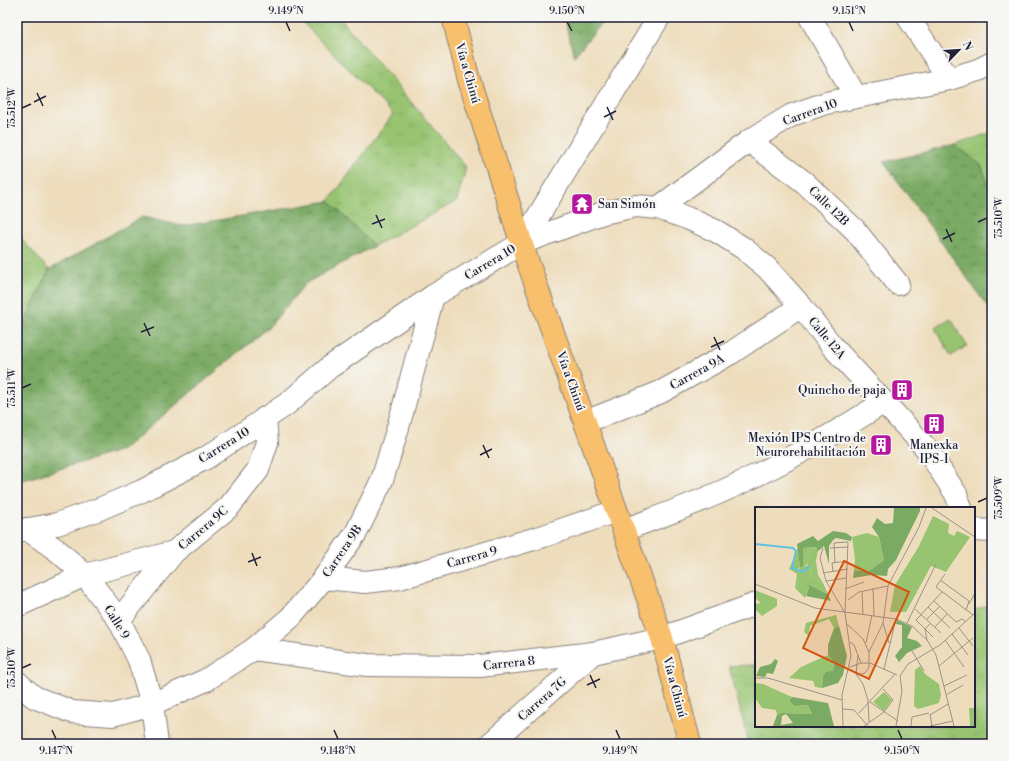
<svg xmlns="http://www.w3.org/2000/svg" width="1009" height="761" viewBox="0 0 1009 761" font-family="'Libre Bodoni',serif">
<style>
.grass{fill:url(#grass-tufts);stroke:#5d7356}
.forest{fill:url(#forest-crowns);stroke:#4e664f}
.garden{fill:#98c471;stroke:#5d7356}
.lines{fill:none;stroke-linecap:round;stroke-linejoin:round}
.minor-casing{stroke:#88807c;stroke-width:24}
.major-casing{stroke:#88807c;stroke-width:24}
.minor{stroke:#fff;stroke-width:22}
.major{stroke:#f8bf6c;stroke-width:22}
.ticks{fill:none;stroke:#22223b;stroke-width:1.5}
.labels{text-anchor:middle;stroke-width:4;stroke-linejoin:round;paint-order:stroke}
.street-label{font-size:12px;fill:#22223b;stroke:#f6f6f2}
.poi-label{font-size:12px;fill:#22223b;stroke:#f6f6f2;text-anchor:end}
.inset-river{fill:none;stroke:#60c2de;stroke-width:2}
.inset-road{fill:none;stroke:#9c9288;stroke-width:1}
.view{fill:#d45411;fill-opacity:0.15;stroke:#d45411;stroke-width:2}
.inset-edge{fill:none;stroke:#22223b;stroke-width:2}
.neatline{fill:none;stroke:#22223b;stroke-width:1.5}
.ticks-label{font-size:10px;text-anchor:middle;fill:#22223b}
</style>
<defs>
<pattern id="grass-tufts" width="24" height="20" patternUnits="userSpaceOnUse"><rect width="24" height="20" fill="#98c471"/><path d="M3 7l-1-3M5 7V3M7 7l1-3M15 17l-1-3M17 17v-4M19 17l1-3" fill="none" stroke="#83a863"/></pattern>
<pattern id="forest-crowns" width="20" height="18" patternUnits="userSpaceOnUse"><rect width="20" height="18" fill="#7aaa63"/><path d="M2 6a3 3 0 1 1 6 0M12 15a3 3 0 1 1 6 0" fill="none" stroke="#648a53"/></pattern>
</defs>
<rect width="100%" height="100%" fill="#f6f6f2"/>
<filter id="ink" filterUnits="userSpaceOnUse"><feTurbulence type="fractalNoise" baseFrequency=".025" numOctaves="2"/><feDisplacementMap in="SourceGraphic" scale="8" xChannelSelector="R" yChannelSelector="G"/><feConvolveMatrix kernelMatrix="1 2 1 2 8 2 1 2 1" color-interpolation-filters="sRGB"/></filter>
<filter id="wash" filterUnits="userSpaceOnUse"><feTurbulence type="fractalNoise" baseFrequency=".012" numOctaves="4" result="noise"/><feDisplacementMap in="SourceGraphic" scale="16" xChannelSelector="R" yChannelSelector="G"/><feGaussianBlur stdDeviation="0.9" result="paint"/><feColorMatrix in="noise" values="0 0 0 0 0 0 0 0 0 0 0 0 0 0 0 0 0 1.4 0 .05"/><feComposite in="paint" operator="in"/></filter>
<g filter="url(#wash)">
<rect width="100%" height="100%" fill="#eeddbc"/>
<g class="grass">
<polygon points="297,17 339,17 466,167 457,201 374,246 329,201 393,114"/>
<polygon points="992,132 992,195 981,165 955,145"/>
<polygon points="17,234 49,270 17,340"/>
<polygon points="992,604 992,744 749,744 729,666 756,665 756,726 974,726 974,610"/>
</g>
<g class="forest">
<polygon points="564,17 607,17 574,56"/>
<polygon points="955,145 981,165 992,195 992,313 884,162"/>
<polygon points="329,201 374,246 306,283 268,328 122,450 17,482 17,340 49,270 142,217 183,226"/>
</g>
<polygon class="garden" points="951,319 967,346 951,356 935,328"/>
</g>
<g filter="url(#ink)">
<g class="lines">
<g class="minor-casing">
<g id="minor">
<polyline points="810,17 856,97"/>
<polyline points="908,17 949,79"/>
<polyline points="749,141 804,182 855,230 898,284"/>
<polyline points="658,208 749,141 792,115 826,103 949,79 978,70 992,63"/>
<polyline points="522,243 659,17"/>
<polyline points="585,422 661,392 731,353 801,306"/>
<polyline points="27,529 58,551 85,575 119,620 139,660 152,704 157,744"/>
<path d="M 624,530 C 661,516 698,503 734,486 C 786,462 836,433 884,402"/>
<polyline points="974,530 992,531"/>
<polyline points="17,531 57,524 97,510 142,491 206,458 287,404 330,367 433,296 522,243 603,213 636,206 658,208 687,218 716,231 743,248 767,268 801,306 832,346 926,448 956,494 961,508"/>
<polyline points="324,578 365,582 400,578 544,536 616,511"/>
<polyline points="17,606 85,575 174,552"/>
<polyline points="119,620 174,552 229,507 258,470 267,442 265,418"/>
<polyline points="254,649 367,665 480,666 593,653 662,638 756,604"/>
<polyline points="17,682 34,697 72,712 113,715 152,704 206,680 254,649 291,617 324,578 356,533 382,480 399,424 433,296"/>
<polyline points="490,744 593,653"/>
</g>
</g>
<g class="major-casing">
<polyline id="major" points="453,17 469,80 525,254 662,638 690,744"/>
</g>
<use href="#minor" class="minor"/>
<use href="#major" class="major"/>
</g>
</g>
<path class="ticks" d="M 286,22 L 290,31M 567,22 L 572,31M 849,22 L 853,31M 37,93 L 43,106M 34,102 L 46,96M 607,107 L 613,120M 22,108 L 31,104M 604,117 L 616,111M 376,215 L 382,228M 978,222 L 987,218M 372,224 L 385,219M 946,229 L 952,242M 943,239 L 955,233M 144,323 L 150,336M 141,332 L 154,327M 714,337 L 720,350M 711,347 L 724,341M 22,388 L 31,384M 483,445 L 489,458M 480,455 L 492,449M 978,502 L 987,498M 252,553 L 257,566M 248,562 L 261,557M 22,668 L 31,664M 590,675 L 596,688M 587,685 L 600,679M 52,730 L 56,739M 334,730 L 338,739M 616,730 L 620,739M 898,730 L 902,739"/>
<defs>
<g id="temple-square" transform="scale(1.15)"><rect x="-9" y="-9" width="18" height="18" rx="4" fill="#b5179e" stroke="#f6f6f2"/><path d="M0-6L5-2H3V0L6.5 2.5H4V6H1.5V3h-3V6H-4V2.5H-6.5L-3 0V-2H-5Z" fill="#fff"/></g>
<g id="building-square" transform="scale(1.15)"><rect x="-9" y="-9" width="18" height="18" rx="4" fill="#b5179e" stroke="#f6f6f2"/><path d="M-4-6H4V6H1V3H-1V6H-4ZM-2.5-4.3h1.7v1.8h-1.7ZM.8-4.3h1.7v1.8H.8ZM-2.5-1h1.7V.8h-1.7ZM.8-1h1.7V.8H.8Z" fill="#fff"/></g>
</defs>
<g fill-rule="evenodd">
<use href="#temple-square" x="582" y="204"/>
<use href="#building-square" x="902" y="390"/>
<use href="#building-square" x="934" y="424"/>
<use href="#building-square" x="881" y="445"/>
</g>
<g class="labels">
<g class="street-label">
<text transform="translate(468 73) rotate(74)" y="4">Vía a Chinú</text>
<text transform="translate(810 112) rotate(-20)" y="4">Carrera 10</text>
<text transform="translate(829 206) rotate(44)" y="4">Calle 12B</text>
<text transform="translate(490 262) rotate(-31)" y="4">Carrera 10</text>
<text transform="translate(827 338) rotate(50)" y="4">Calle 12A</text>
<text transform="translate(697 372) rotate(-29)" y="4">Carrera 9A</text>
<text transform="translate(571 381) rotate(70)" y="4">Vía a Chinú</text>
<text transform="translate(224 445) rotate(-32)" y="4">Carrera 10</text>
<text transform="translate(203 528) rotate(-40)" y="4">Carrera 9C</text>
<text transform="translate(342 551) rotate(-56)" y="4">Carrera 9B</text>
<text transform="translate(472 557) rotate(-16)" y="4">Carrera 9</text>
<text transform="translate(117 622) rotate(58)" y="4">Calle 9</text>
<text transform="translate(509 663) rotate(-6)" y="4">Carrera 8</text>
<text transform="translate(675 687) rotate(75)" y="4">Vía a Chinú</text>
<text transform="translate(542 699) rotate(-41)" y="4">Carrera 7G</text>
</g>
<g class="poi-label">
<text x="598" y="208" text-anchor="start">San Simón</text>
<text x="886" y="394">Quincho de paja</text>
<text x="866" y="442">Mexión IPS Centro de<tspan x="866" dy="14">Neurorehabilitación</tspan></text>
<text x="934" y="449" text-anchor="middle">Manexka<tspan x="934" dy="14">IPS-I</tspan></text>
</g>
</g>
<g transform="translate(755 507)">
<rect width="220" height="220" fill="#eeddbc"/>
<path d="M 178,9 L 194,17 L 193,26 L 199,29 L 202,24 L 215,30 L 191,65 L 176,59 L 151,105 L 135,105 L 140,78 L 164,39 ZM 112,26 L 124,30 L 129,53 L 114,64 L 99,64 L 100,52 L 97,30 ZM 61,40 L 52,45 L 55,48 L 54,55 L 48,61 L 48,41 ZM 43,41 L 45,60 L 42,63 L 54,80 L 50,91 L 40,81 L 42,67 L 34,62 ZM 61,54 L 63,68 L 68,76 L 56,69 L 55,63 ZM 0,83 L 22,92 L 22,99 L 7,109 L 0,102 L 0,97 L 6,96 L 0,91 ZM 81,108 L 84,119 L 79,121 L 74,112 L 55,119 L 54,129 L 49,125 L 51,116 ZM 73,148 L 79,154 L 78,164 L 68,170 L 67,181 L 60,180 L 58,174 L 34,171 L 46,160 ZM 0,176 L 8,177 L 37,190 L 34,193 L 39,199 L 53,198 L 57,207 L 27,206 L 22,208 L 21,203 L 7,201 L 0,191 ZM 220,201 L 220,219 L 215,219 L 214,201 Z" fill="#98c471"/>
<path d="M 139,1 L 165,1 L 165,4 L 141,53 L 133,62 L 132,69 L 117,68 L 98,71 L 99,64 L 114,64 L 129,53 L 124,30 L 117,20 L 122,11 L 130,17 L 138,16 ZM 78,24 L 91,26 L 97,30 L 96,34 L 81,31 L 78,33 L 74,39 L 74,57 L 69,39 L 62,45 L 61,40 L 48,41 L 48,61 L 45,60 L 42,37 L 58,29 L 63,34 ZM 51,76 L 73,87 L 76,94 L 51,89 L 54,80 ZM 142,113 L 157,120 L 152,131 L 162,134 L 167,139 L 152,146 L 144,155 L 140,149 L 147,140 L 147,118 L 141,117 ZM 84,119 L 92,149 L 88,168 L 83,176 L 67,181 L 68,170 L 71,165 L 78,164 L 79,155 L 73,148 L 73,138 L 79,121 ZM 20,152 L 23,154 L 18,167 L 12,166 L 10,170 L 1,169 L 5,160 L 16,157 ZM 37,190 L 73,196 L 79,219 L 18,219 L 22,208 L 27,206 L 57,207 L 53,198 L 39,199 L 34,193 ZM 31,207 L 38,216 L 26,218 L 27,209 Z" fill="#7aaa63" fill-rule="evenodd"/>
<path d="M 61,40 L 63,43 L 61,54 L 55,63 L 56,69 L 68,76 L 73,87 L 51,76 L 42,67 L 45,60 L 52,59 L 55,48 L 52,45 Z" fill="#98c471"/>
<path d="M 165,159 L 170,167 L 184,177 L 186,188 L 184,196 L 163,202 L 159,199 L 160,163 Z" fill="#98c471"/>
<path d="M 129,185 L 137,193 L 129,204 L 118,195 Z" fill="#98c471"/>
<path class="inset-river" d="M 0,37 L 38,41 L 41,44 L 37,61 L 48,65 L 55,59"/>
<path class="inset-road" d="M 177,1 L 220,30M 68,41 L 65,51 L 71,74 L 90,106M 75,41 L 93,40M 80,56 L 79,36 L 93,35 L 90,106 L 96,149 L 87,188 L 88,219M 78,65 L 77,56 L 93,54M 68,66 L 93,62M 190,67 L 181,80 L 218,108M 185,73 L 214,94 L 211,103M 71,74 L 91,71M 0,77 L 60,101 L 141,112 L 157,119 L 172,133 L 181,148 L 199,219M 118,81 L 119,109M 90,82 L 109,75M 107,84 L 108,108M 93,93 L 104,85 L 133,79M 179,94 L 201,115 L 207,112 L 211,115M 214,97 L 220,86M 173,100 L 195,121M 160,102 L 186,126M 172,112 L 185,99M 91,116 L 108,132 L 114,145 L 114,160 L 110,166 L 102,168M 128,116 L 134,136M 152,116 L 181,57M 180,120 L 192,107M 204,121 L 218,139M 197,127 L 213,148M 178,130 L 161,113 L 187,85M 172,133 L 170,122 L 176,116M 190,133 L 209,160M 95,135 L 99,138 L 106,156M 111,136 L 117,108M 157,144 L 169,164M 114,145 L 128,116 L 133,79 L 164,20 L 171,1M 103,148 L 101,167 L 108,177 L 113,193 L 114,215M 184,159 L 218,131M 95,160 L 106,156 L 115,156 L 142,168M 129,162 L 141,112M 145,169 L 153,157 L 185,138 L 220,106M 0,171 L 13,171 L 87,193M 189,179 L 212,168M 128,182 L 138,193M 191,188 L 208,178M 115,195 L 143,214M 88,202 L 99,203 L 113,219M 104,206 L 140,167M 175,207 L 177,219M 175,208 L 193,197M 109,219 L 129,205 L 138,193M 141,219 L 147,184 L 145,169M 156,219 L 157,210 L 174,206M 175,219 L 198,214"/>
<path class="view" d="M 89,54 L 154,85 L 114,172 L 48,141 Z"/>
<rect width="220" height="220" class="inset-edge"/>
</g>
<rect width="1009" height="761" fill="none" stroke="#f6f6f2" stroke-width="44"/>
<g transform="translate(959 50) rotate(65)" stroke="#f6f6f2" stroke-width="3" paint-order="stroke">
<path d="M0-3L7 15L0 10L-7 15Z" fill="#22223b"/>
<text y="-6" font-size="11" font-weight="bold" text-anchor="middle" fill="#22223b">N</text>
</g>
<rect x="22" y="22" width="965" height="717" class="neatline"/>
<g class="ticks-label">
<text x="286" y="14">9.149°N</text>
<text x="567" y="14">9.150°N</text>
<text x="849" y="14">9.151°N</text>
<text transform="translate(11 108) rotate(-90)" y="4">75.512°W</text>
<text transform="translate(998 218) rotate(-90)" y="4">75.510°W</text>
<text transform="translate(11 388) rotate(-90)" y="4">75.511°W</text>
<text transform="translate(998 498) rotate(-90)" y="4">75.509°W</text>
<text transform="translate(11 668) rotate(-90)" y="4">75.510°W</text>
<text x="56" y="754">9.147°N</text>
<text x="338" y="754">9.148°N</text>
<text x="620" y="754">9.149°N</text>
<text x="902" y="754">9.150°N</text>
</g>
</svg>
